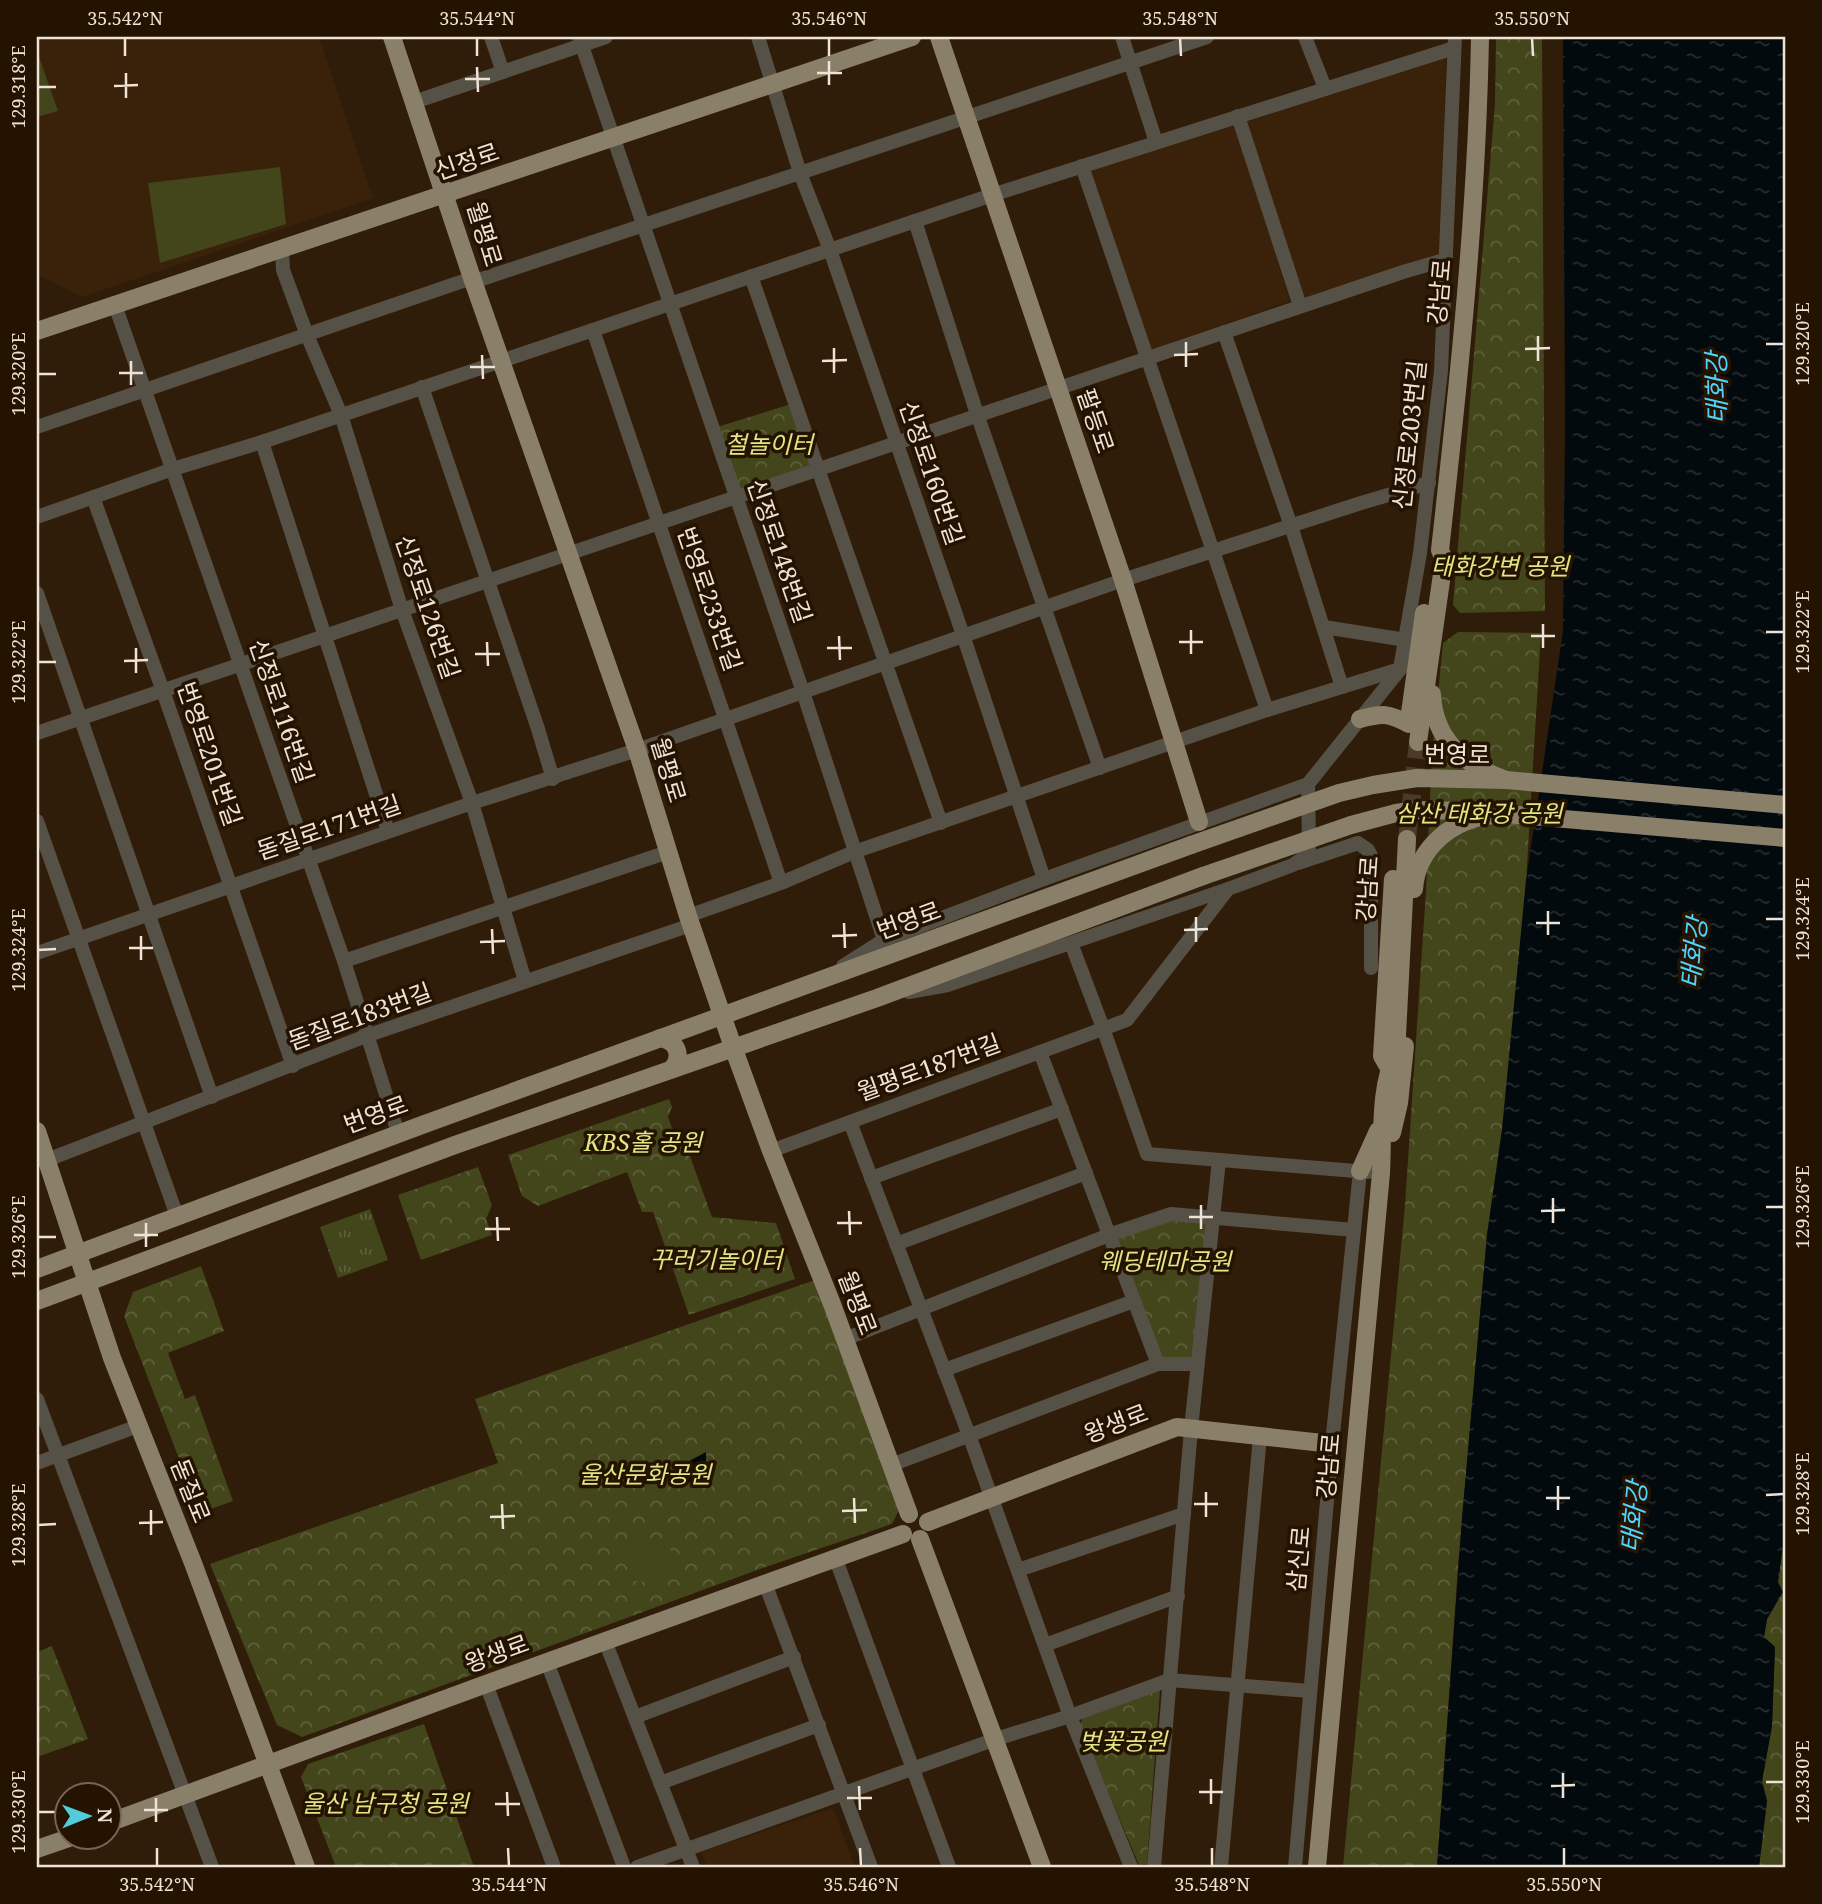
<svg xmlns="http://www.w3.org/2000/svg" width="1822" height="1904" viewBox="0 0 1822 1904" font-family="'Noto Serif','Noto Sans KR',serif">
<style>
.built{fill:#392209}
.grass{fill:url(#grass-tufts)}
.park{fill:url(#park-crowns)}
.pitch{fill:#43451a}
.water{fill:url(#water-ripples)}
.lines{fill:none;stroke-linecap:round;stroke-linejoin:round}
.major-tunnel{stroke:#4c3a28;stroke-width:18;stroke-dasharray:18 9;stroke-linecap:butt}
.minor{stroke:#565146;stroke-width:14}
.major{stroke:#8a8069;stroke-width:18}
.major-bridge{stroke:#8a8069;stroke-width:18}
.ticks{fill:none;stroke:#efe3d7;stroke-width:2.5}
.labels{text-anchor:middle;stroke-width:7;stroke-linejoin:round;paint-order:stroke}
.street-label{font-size:24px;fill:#efe3d7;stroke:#251302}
.park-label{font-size:24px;font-style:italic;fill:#e0e681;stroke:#251302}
.water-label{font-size:26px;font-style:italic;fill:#50d2fb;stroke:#251302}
.neatline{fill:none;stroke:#efe3d7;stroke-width:2.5}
.ticks-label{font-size:18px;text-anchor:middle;fill:#efe3d7}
</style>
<defs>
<pattern id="grass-tufts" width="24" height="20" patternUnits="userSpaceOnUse" patternTransform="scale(1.75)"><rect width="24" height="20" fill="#43451a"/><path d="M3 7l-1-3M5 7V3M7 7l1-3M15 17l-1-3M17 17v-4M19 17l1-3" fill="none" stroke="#5e603b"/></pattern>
<pattern id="park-crowns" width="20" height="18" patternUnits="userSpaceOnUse" patternTransform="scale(1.75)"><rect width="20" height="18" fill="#43451a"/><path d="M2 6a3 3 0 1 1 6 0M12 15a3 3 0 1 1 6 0" fill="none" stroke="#5e603b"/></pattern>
<pattern id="water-ripples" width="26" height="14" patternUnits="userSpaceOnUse" patternTransform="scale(1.75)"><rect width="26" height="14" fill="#020a0e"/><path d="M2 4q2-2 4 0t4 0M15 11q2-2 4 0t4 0" fill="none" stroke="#272e30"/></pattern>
</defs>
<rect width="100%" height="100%" fill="#2f1c09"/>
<g class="built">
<polygon points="37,37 319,37 373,198 83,297 37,274"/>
<polygon points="1446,58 1441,255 1304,298 1247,122"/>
<polygon points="1235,126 1290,301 1149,350 1087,171"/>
<polygon points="833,1808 855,1867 707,1867 701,1852"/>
</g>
<polygon class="grass" points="370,1209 388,1260 338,1278 320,1227"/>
<g class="park">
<polygon points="1496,37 1542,37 1545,611 1460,613 1453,605 1495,103"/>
<polygon points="791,404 812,465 738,489 717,427"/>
<polygon points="1458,632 1541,633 1517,1031 1487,1235 1458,1566 1437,1867 1343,1867 1405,1205 1426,890 1432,753 1443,643"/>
<polygon points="669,1099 672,1107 668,1117 672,1128 683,1137 712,1217 776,1223 795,1279 689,1315 653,1212 642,1212 627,1172 538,1206 522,1196 508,1155"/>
<polygon points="478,1167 492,1205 486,1219 492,1235 421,1260 398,1195"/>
<polygon points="1171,1214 1213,1218 1197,1364 1158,1364 1109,1235"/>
<polygon points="201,1266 224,1331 168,1353 185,1399 195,1395 233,1501 200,1513 124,1316 133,1292"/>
<polygon points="815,1280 900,1508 892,1524 760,1569 302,1737 277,1725 210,1564 498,1463 475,1399"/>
<polygon points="1785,1531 1785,1867 1759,1867 1767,1801 1762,1782 1772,1726 1775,1647 1764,1637 1767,1619 1782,1592 1778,1582"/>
<polygon points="52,1646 88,1739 37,1757 37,1652"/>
<polygon points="1160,1690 1147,1864 1139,1865 1080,1725 1083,1717"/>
<polygon points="424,1724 474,1867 336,1867 301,1777 308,1764"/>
</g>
<g class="pitch">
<polygon points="37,51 58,111 37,117"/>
<polygon points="280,167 286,224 160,263 148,183"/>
<polygon points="631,1535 671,1541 668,1585 627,1580"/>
</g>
<g class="water">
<polygon points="1563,37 1785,37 1785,1531 1778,1582 1783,1592 1767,1619 1764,1637 1775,1647 1772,1726 1762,1781 1767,1801 1759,1867 1437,1867 1462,1518 1487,1235 1502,1129 1526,880 1563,631 1565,422"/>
<path d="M 706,1452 C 708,1472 695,1486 675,1484 L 691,1460 Z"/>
</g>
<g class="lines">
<polyline class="major-tunnel" points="1407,839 1418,742"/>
<g class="minor">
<polyline points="491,37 503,72"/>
<polyline points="579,37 803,692 884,940"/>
<polyline points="758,37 800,173 830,250 963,635 1044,879"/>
<polyline points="1122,37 1156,142"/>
<polyline points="1305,37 1325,88"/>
<polyline points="414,102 606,37"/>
<polyline points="1238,116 1300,306"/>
<polyline points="1082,166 1267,710"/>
<polyline points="915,221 977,414 1100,768"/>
<polyline points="282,249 283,270 307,335 341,415 402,610 472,803 525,981"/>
<polyline points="751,276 941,823"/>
<polyline points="115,305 344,961 398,1133"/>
<polyline points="593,330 781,883"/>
<polyline points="1224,332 1291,526 1342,687"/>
<polyline points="422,387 538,729 553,779"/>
<polyline points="37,427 472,278 482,279 1207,37"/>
<polyline points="262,442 388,831"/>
<polyline points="93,497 163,691 293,1066"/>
<polyline points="37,517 173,469 262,442 992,195 1454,48"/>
<polyline points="37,593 212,1097"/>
<polyline points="1324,627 1406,640"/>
<polyline points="1400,669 1420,553 1441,371 1455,37"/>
<polyline points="37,733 1403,272 1444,260"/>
<polyline points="1308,784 1401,668"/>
<polyline points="37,821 177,1216"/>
<polyline points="1298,863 1358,843 1368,850 1371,856 1371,968"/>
<polyline points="688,916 781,883 854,852 1267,710 1400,669"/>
<polyline points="1071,943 1103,1028 1147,1154 1368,1172"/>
<polyline points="37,953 472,803 637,750 1123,580 1361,503 1429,483"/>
<polyline points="344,961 668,852"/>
<polyline points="909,992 948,985 1228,889"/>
<polyline points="1040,1052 1158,1364"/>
<polyline points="850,1122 969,1435 1070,1716 1131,1867"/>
<polyline points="771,1151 1127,1020 1228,889 1293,865 1303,858 1309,848 1308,784 1044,879 884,940 843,966"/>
<polyline points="47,1160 366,1036 691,925"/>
<polyline points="871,1178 1062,1109"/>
<polyline points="896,1244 1086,1173"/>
<polyline points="845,1339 1109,1235 1171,1214 1354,1230"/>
<polyline points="944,1370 1134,1301"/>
<polyline points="37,1399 212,1867"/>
<polyline points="37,1463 138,1426"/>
<polyline points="891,1465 1158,1364 1197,1364"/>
<polyline points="835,1557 949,1867"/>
<polyline points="1018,1570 1184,1514"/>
<polyline points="765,1583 871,1867"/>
<polyline points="605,1641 693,1867"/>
<polyline points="1045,1645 1178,1596"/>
<polyline points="547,1662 624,1867"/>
<polyline points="486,1684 554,1867"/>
<polyline points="635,1717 794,1657"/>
<polyline points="660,1783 819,1725"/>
<polyline points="637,1867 996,1739 1070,1716 1169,1680 1310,1691"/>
<polyline points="1154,1867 1191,1429 1219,1160"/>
<polyline points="1221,1867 1260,1436"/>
<polyline points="1295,1867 1332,1444 1360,1171"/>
</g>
<g class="major">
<polyline points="392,37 472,278 637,750 688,916 733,1047 771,1151 832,1304 909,1514"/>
<polyline points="939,37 1123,580 1199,822"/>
<polyline points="37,331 912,37"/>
<path d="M 1432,694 C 1434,741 1465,765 1506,780"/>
<polyline points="1410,713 1424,613"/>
<path d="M 1360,719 C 1383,713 1388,713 1409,724"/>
<path d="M 1418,742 L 1444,560 L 1440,550 C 1459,380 1477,208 1480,37"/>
<path d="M 1414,889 C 1417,847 1453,819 1493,815"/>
<path d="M 660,1038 C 677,1041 683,1055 672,1069"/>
<polyline points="1389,1068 1382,1056 1393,879"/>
<polyline points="37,1131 112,1358 193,1563 306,1867"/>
<polyline points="1392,1133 1399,1103 1405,1046"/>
<polyline points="1360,1171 1378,1131"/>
<polyline points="37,1269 422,1125 1191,845"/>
<polyline points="37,1301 455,1145 877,998 1203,876"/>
<polyline points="928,1522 1177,1427 1332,1444"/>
<polyline points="920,1539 1042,1867"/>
<polyline points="108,1823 486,1684 903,1534"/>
<polyline points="37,1849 69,1838"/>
<path d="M 1317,1867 L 1381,1173 C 1383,1138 1379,1085 1396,1055 L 1407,839"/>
</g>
<g class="major-bridge">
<polyline points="1191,845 1339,793 1373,785 1417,778 1506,780 1785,805"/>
<polyline points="1203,876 1351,825 1396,813 1417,810 1471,811 1785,838"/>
</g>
</g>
<path class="ticks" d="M 125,38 L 125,56M 477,38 L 477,56M 829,38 L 829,56M 1180,38 L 1181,56M 1532,38 L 1533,56M 829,61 L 829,85M 477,67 L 478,92M 126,73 L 126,98M 817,73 L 842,73M 465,79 L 490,79M 114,86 L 138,85M 38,87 L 56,87M 1538,336 L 1538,361M 1186,342 L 1186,367M 1766,344 L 1784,344M 834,348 L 834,373M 1525,349 L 1550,348M 482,355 L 483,379M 1174,355 L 1198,354M 131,361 L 131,385M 822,361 L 847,360M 470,367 L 495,367M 119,373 L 143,373M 38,374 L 56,374M 1543,624 L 1543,648M 1191,630 L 1191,654M 1766,632 L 1784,632M 839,636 L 840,660M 1531,636 L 1555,636M 487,642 L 488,666M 1179,642 L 1203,642M 136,648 L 136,673M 827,648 L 852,648M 475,654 L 500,654M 124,661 L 148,660M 38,662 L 56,662M 1548,911 L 1548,935M 1196,917 L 1196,942M 1766,919 L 1784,919M 844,923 L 845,948M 1536,923 L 1560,923M 492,929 L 493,954M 1184,930 L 1208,929M 141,936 L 141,960M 832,936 L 857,935M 480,942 L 505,941M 129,948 L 153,948M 38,950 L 56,949M 1553,1198 L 1553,1223M 1201,1205 L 1201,1229M 1766,1207 L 1784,1207M 849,1211 L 850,1235M 1541,1211 L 1565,1210M 497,1217 L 498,1241M 1189,1217 L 1213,1217M 146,1223 L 146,1247M 837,1223 L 862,1223M 485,1229 L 510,1229M 134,1235 L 158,1235M 38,1237 L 56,1237M 1558,1486 L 1558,1510M 1206,1492 L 1206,1517M 1766,1495 L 1784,1494M 854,1498 L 855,1523M 1546,1498 L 1570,1498M 502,1504 L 503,1529M 1194,1504 L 1218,1504M 151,1510 L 151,1535M 842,1511 L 867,1510M 490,1517 L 515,1516M 139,1523 L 163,1522M 38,1525 L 56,1524M 1563,1773 L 1563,1798M 1211,1779 L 1211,1804M 1766,1782 L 1784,1782M 859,1786 L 860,1810M 1551,1786 L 1575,1785M 507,1792 L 508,1816M 1199,1792 L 1223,1792M 156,1798 L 156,1822M 847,1798 L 872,1798M 495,1804 L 520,1804M 144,1810 L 168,1810M 38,1812 L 56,1812M 157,1848 L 157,1866M 508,1848 L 509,1866M 860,1848 L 861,1866M 1212,1848 L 1212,1866M 1564,1848 L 1564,1866"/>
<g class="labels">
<g class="street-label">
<text transform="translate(467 162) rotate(-19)" y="8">신정로</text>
<text transform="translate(484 234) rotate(73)" y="8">월평로</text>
<text transform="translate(1440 292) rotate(-85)" y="8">강남로</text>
<text transform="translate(1095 421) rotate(71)" y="8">팔등로</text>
<text transform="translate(1410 435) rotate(-84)" y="8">신정로203번길</text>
<text transform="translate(931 473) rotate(71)" y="8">신정로160번길</text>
<text transform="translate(779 551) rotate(71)" y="8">신정로148번길</text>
<text transform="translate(709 599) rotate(71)" y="8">번영로233번길</text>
<text transform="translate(427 607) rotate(71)" y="8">신정로126번길</text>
<text transform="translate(281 711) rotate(71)" y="8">신정로116번길</text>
<text transform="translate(209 754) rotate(71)" y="8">번영로201번길</text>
<text transform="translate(1457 755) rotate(1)" y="8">번영로</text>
<text transform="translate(668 770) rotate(73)" y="8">월평로</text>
<text transform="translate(329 828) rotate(-19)" y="8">돋질로171번길</text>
<text transform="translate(1368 889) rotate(-86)" y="8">강남로</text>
<text transform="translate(909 921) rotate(-20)" y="8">번영로</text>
<text transform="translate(360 1017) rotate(-20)" y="8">돋질로183번길</text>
<text transform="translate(929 1068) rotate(-20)" y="8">월평로187번길</text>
<text transform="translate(376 1115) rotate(-20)" y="8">번영로</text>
<text transform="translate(857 1303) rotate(69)" y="8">월평로</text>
<text transform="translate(1116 1424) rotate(-21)" y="8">왕생로</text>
<text transform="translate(1329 1466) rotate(-85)" y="8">강남로</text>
<text transform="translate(190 1491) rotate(68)" y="8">돋질로</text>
<text transform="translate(1299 1559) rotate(-85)" y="8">삼신로</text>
<text transform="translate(497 1654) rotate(-20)" y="8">왕생로</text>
</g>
<g class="park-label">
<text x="769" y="453">철놀이터</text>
<text x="1500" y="575">태화강변 공원</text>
<text x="1479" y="822">삼산 태화강 공원</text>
<text x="643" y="1151">KBS홀 공원</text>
<text x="716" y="1268">꾸러기놀이터</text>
<text x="1165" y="1270">웨딩테마공원</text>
<text x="645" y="1483">울산문화공원</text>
<text x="1123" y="1750">벚꽃공원</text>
<text x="385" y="1812">울산 남구청 공원</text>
</g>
<g class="water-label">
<text transform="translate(1717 388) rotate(-91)" y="9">태화강</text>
<text transform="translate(1694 953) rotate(-84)" y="9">태화강</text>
<text transform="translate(1634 1517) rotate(-84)" y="9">태화강</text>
</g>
</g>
<rect width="1822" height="1904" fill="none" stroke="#251302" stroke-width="77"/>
<g transform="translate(88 1816) rotate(89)"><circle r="33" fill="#251302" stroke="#766657" stroke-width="2"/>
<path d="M0-5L12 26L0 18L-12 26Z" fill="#53cbda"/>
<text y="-10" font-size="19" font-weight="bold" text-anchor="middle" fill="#efe3d7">N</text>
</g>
<rect x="38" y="38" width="1746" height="1828" class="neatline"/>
<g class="ticks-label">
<text x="125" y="25">35.542°N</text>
<text x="477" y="25">35.544°N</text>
<text x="829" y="25">35.546°N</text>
<text x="1180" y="25">35.548°N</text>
<text x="1532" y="25">35.550°N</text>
<text transform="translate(19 87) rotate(-90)" y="6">129.318°E</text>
<text transform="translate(1803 344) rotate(-90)" y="6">129.320°E</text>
<text transform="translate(19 374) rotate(-90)" y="6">129.320°E</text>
<text transform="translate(1803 632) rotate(-90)" y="6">129.322°E</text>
<text transform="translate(19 662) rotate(-90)" y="6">129.322°E</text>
<text transform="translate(1803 919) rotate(-90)" y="6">129.324°E</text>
<text transform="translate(19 950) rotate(-90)" y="6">129.324°E</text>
<text transform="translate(1803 1207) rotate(-90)" y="6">129.326°E</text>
<text transform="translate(19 1237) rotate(-90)" y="6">129.326°E</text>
<text transform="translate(1803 1494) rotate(-90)" y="6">129.328°E</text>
<text transform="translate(19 1525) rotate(-90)" y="6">129.328°E</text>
<text transform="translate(1803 1782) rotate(-90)" y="6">129.330°E</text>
<text transform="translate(19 1812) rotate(-90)" y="6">129.330°E</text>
<text x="157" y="1891">35.542°N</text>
<text x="509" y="1891">35.544°N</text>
<text x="861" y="1891">35.546°N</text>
<text x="1212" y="1891">35.548°N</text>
<text x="1564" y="1891">35.550°N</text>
</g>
</svg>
